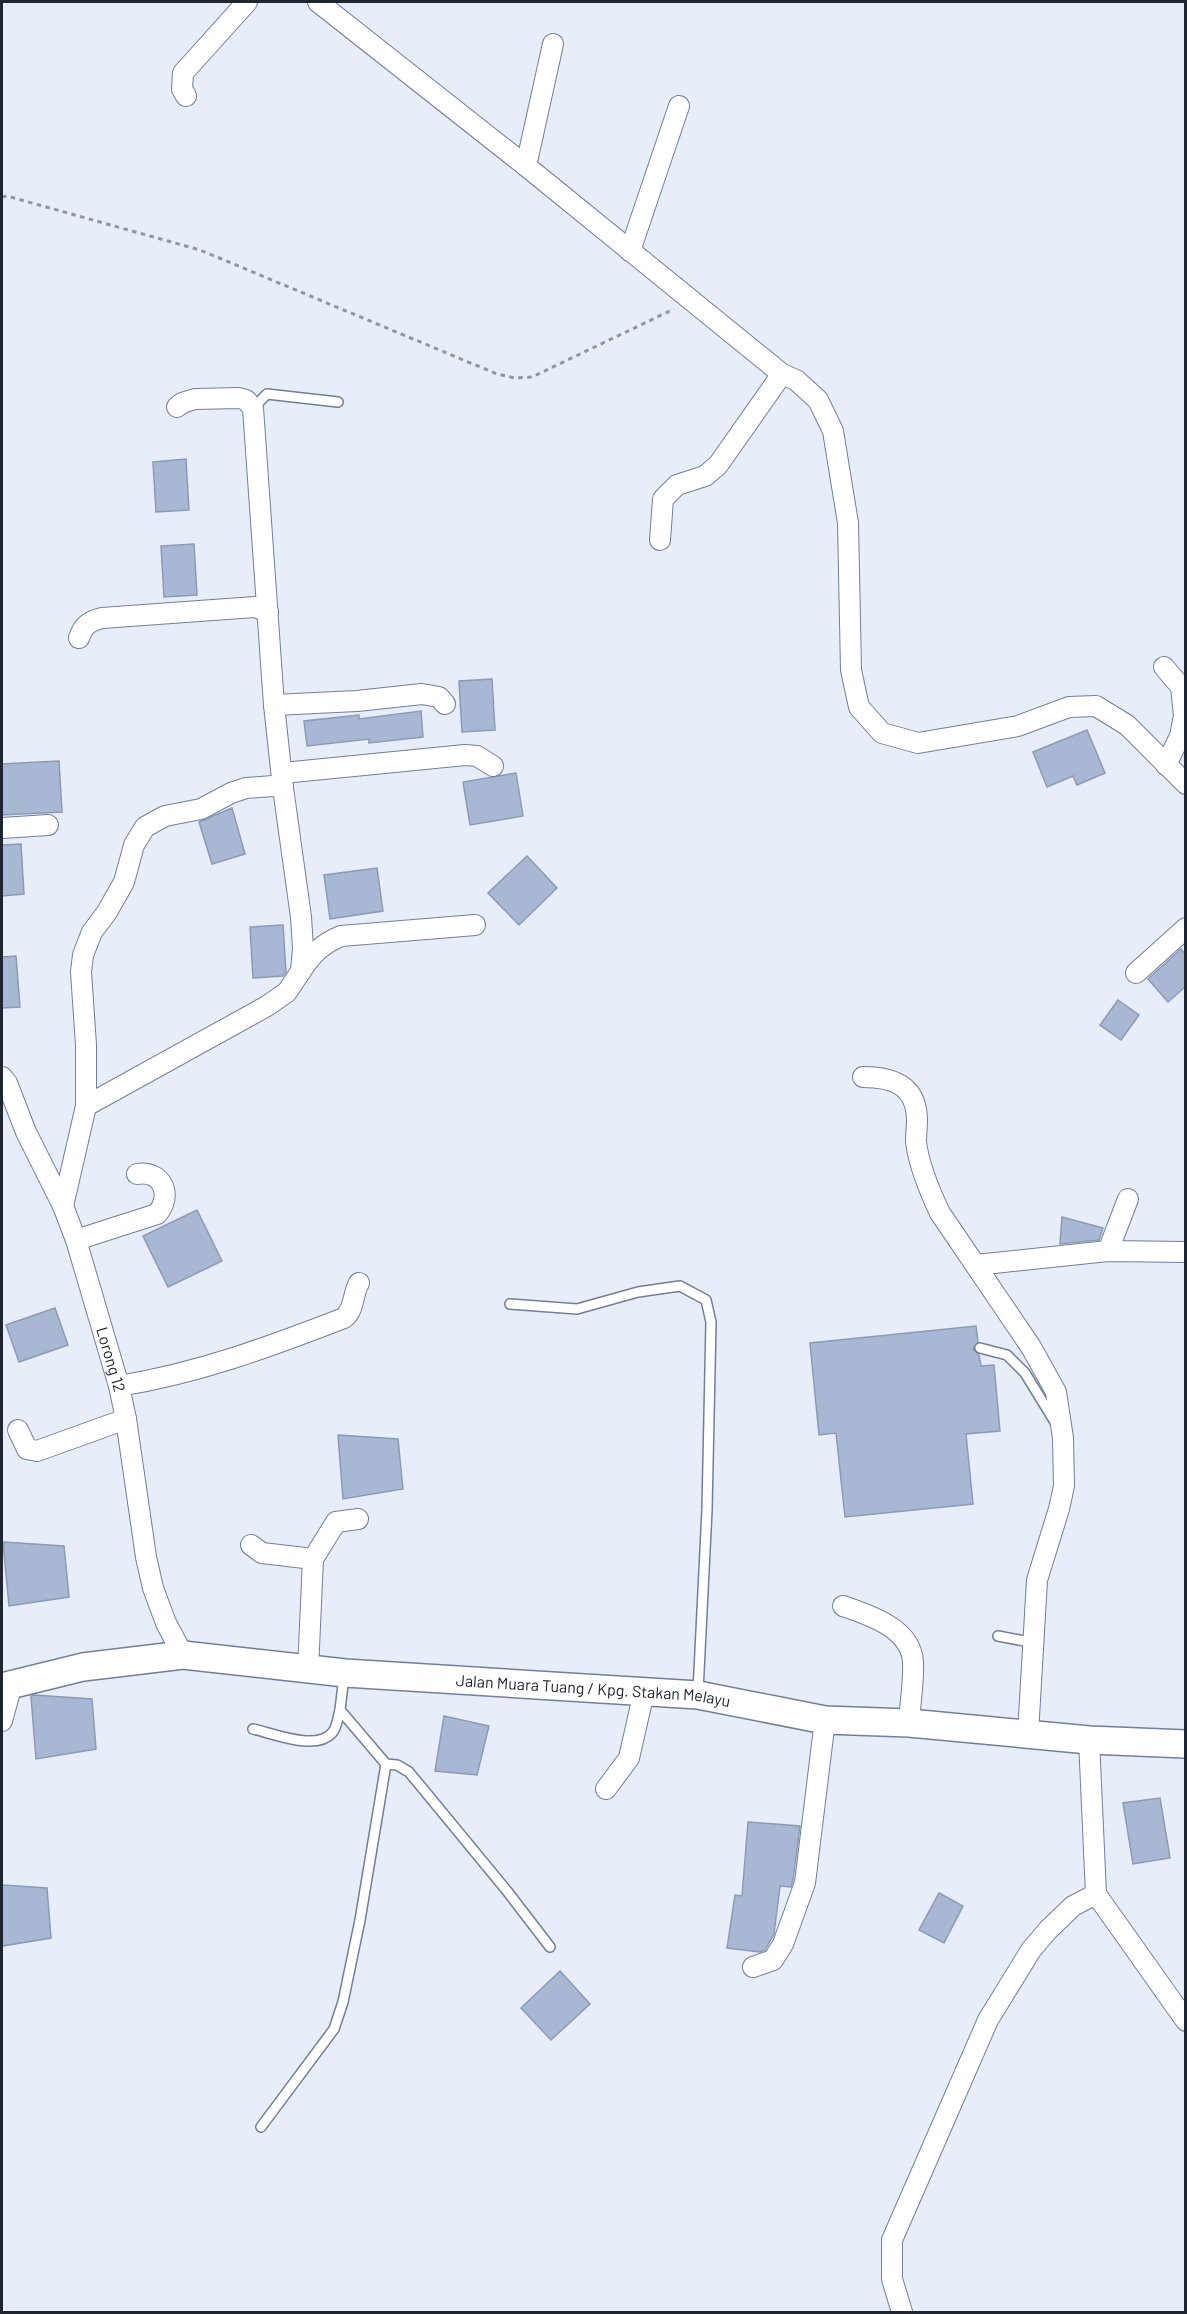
<svg xmlns="http://www.w3.org/2000/svg" width="1187" height="2314" viewBox="0 0 1187 2314" font-family="Barlow,sans-serif">
<style>
.building{fill:#a8b8d4;stroke:#8b9ab6;stroke-width:1.5}
.lines{fill:none;stroke-linecap:round;stroke-linejoin:round}
.lane-casing{stroke:#717f9a;stroke-width:12}
.street-casing{stroke:#717f9a;stroke-width:22}
.secondary-casing{stroke:#717f9a;stroke-width:30}
.path{stroke:#8f95a1;stroke-width:3;stroke-dasharray:4.5 4.5;stroke-linecap:butt}
.lane{stroke:#fff;stroke-width:9}
.street{stroke:#fff;stroke-width:20}
.secondary{stroke:#fff;stroke-width:27}
.labels{text-anchor:middle;stroke-width:4.5;stroke-linejoin:round;paint-order:stroke}
.street-label{font-size:16px;fill:#202631;stroke:#e7edf9}
</style>
<rect width="100%" height="100%" fill="#e7edf9"/>
<g class="building">
<polygon points="186,459 189,510 156,512 153,462"/>
<polygon points="194,544 197,595 164,597 161,546"/>
<polygon points="492,679 495,730 462,732 459,681"/>
<polygon points="421,711 423,737 369,743 369,739 307,746 304,721 359,715 359,719"/>
<polygon points="1087,730 1105,773 1077,785 1073,776 1047,787 1033,752"/>
<polygon points="59,761 62,812 2,815 2,764"/>
<polygon points="516,773 523,816 470,825 463,782"/>
<polygon points="232,808 245,854 212,864 199,822"/>
<polygon points="21,844 24,894 2,896 2,845"/>
<polygon points="527,856 557,888 519,925 488,893"/>
<polygon points="377,868 383,911 330,919 324,875"/>
<polygon points="283,925 286,972 283,976 253,978 250,927"/>
<polygon points="1181,949 1185,954 1185,987 1168,1002 1148,979"/>
<polygon points="16,956 20,1007 2,1008 2,957"/>
<polygon points="1118,1000 1139,1015 1121,1040 1100,1025"/>
<polygon points="197,1210 222,1261 168,1287 143,1236"/>
<polygon points="1062,1217 1103,1228 1099,1240 1060,1244"/>
<polygon points="55,1308 68,1345 19,1362 6,1325"/>
<polygon points="976,1326 978,1342 973,1349 979,1355 981,1366 994,1365 1000,1431 966,1434 973,1504 845,1517 836,1433 819,1435 810,1343"/>
<polygon points="338,1435 398,1439 403,1489 343,1499"/>
<polygon points="3,1542 64,1546 69,1597 9,1606"/>
<polygon points="34,1695 92,1699 96,1749 36,1759 31,1696"/>
<polygon points="444,1716 489,1726 477,1775 435,1771"/>
<polygon points="1160,1798 1170,1858 1133,1864 1123,1803"/>
<polygon points="748,1822 800,1826 793,1880 791,1887 780,1886 774,1934 765,1950 760,1952 727,1948 735,1895 742,1896"/>
<polygon points="2,1885 47,1888 51,1938 2,1946"/>
<polygon points="939,1893 963,1906 944,1943 919,1930"/>
<polygon points="560,1971 590,2004 551,2040 521,2008"/>
</g>
<g class="lines">
<g class="lane-casing">
<g id="lane">
<polyline points="253,408 267,394 338,402"/>
<polyline points="510,1304 577,1309 638,1292 680,1286 706,1300 711,1322 707,1510 698,1692"/>
<polyline points="980,1348 1007,1355 1025,1373 1055,1422"/>
<polyline points="998,1636 1035,1643"/>
<polyline points="344,1676 340,1710 386,1764 397,1765 409,1772 507,1891 550,1947"/>
<path d="M 253,1729 C 275,1734 316,1751 332,1733 C 337,1728 338,1717 340,1710"/>
<polyline points="261,2127 334,2029 343,2002 360,1920 386,1764"/>
</g>
</g>
<g class="street-casing">
<g id="street">
<polyline points="318,2 526,166 782,374 796,380 818,400 833,431 848,523 851,670 859,707 882,733 918,743 1018,726 1069,707 1096,706 1127,725 1186,784"/>
<polyline points="186,96 182,89 183,73 247,2"/>
<polyline points="526,166 553,44"/>
<polyline points="630,251 679,106"/>
<polyline points="660,540 663,499 677,485 705,476 718,465 782,374"/>
<path d="M 79,638 C 83,626 89,621 102,618 L 255,607 L 268,612"/>
<polyline points="1164,667 1181,687 1184,716 1180,736 1166,765"/>
<polyline points="274,705 357,701 422,694 439,697 445,704"/>
<polyline points="283,773 465,755 477,756 493,766"/>
<polyline points="2,828 48,825"/>
<path d="M 301,971 C 312,954 322,944 341,936 L 475,925"/>
<polyline points="1136,973 1186,928"/>
<path id="s1" d="M 2,1077 L 7,1083 L 26,1132 L 63,1206 L 76,1240 L 119,1386 L 126,1419 L 146,1557 L 153,1588 L 166,1623 L 183,1655"/>
<path d="M 863,1077 C 893,1077 916,1085 917,1119 C 917,1127 916,1135 916,1142 C 919,1166 930,1192 940,1213 L 1031,1347 L 1056,1392 L 1063,1438 L 1064,1486 L 1059,1509 L 1037,1580 L 1028,1734"/>
<polyline points="86,1106 267,1006 287,992 301,971 303,948 301,917 283,788 274,705 253,408 246,400 239,398 195,399 182,403 177,407"/>
<polyline points="63,1206 86,1106 86,1045 81,972 83,955 92,932 107,912 124,882 134,845 145,827 165,816 201,809 231,793 246,788 273,786 283,788"/>
<path d="M 76,1240 L 157,1214 C 173,1196 163,1170 137,1174"/>
<polyline points="1108,1251 1128,1199"/>
<polyline points="976,1265 1108,1251 1186,1252"/>
<path d="M 119,1386 C 199,1373 269,1347 344,1318 C 355,1309 352,1295 359,1283"/>
<polyline points="18,1430 27,1449 37,1451 126,1419"/>
<polyline points="251,1545 262,1553 313,1559"/>
<path d="M 843,1606 C 869,1615 911,1628 913,1662 C 914,1682 910,1703 909,1723"/>
<polyline points="308,1670 313,1559 336,1522 358,1519"/>
<polyline points="2,1721 12,1684"/>
<polyline points="1089,1740 1096,1894 1186,2021"/>
<polyline points="606,1789 629,1758 644,1692"/>
<polyline points="753,1967 773,1960 783,1944 805,1883 825,1720"/>
<polyline points="902,2312 892,2279 892,2240 988,2020 1031,1950 1048,1930 1073,1906 1096,1894"/>
</g>
</g>
<g class="secondary-casing">
<g id="secondary">
<path id="s2" d="M 2,1687 L 83,1667 L 183,1655 L 345,1673 L 698,1695 L 825,1720 L 909,1723 L 1089,1740 L 1186,1744"/>
</g>
</g>
<polyline class="path" points="2,197 7,196 200,250 497,374 515,378 532,377 674,309"/>
<use href="#lane" class="lane"/>
<use href="#street" class="street"/>
<use href="#secondary" class="secondary"/>
</g>
<g class="labels">
<g class="street-label">
<text dy="6" stroke="none"><textPath href="#s1" startOffset="304">Lorong 12</textPath></text>
<text dy="6" stroke="none"><textPath href="#s2" startOffset="596">Jalan Muara Tuang / Kpg. Stakan Melayu</textPath></text>
</g>
</g>
<rect width="1187" height="2314" fill="none" stroke="#202631" stroke-width="6"/>
</svg>
